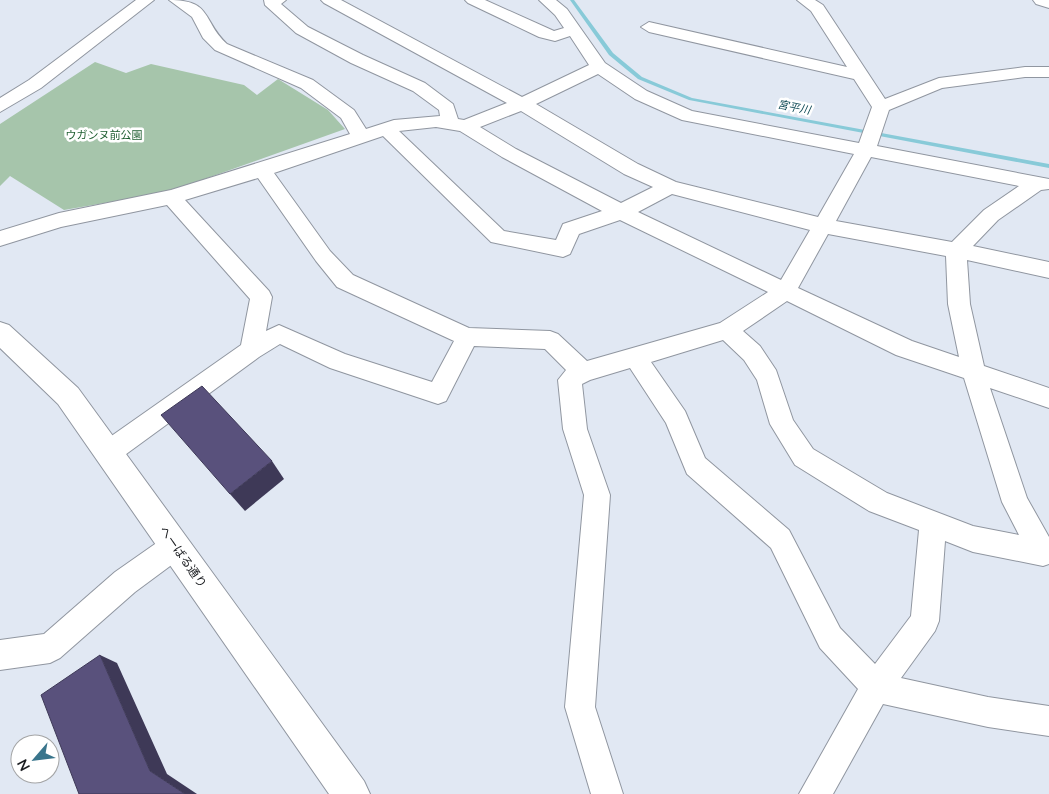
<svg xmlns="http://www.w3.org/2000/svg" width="1049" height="794" viewBox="0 0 1049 794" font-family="Lato,'Noto Sans JP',sans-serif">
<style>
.green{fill:#a6c5ab}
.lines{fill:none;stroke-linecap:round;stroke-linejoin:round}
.stream{fill:#88cad8;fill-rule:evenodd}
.street-casing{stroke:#9096a0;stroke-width:2}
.secondary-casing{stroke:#9096a0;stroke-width:2}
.highway-casing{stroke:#9096a0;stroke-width:2}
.street{fill:#fff;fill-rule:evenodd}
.secondary{fill:#fff;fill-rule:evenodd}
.highway{fill:#fff;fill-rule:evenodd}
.shaded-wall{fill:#3e3957}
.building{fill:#59517c;stroke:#3e3957}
.labels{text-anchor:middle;stroke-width:5;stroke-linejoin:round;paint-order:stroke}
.far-water-label{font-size:11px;font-style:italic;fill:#0f4a55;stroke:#fff}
.far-park-label{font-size:11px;fill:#1e5e30;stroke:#fff}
.street-label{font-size:12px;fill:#1b1d21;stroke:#fff}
</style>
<rect width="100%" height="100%" fill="#e1e8f3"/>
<polygon class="green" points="95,62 126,73 151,64 244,85 257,95 278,79 328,110 345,129 168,192 64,210 10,176 0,186 0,124"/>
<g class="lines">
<polygon class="stream" points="570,0 574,0 613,53 642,77 692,98 1049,164 1049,168 689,100 638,79 609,55"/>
<g class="street-casing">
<g id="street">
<polygon points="136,0 154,0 41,88 0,112 0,98 29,80"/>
<path d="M 169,0 C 213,0 202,21 227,44 L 313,80 L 354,110 L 366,129 L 394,120 L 440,116 L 439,110 L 413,91 L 351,63 L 296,33 L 265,5 L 264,0 L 286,0 L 281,4 L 308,27 L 363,55 L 425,83 L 453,104 L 458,119 L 464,120 L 507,103 L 324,3 L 321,0 L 341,0 L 522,97 L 589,65 L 570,36 L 555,41 L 539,37 L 468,3 L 465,0 L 485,0 L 554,31 L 564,28 L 555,15 L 539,0 L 556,0 L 567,9 L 605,63 L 647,91 L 692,111 L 859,143 L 872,107 L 854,79 L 649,32 L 641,27 L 649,22 L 847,67 L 811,11 L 797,0 L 815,0 L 823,5 L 885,99 L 939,78 L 1025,67 L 1049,67 L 1049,77 L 1025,77 L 942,88 L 889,110 L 877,146 L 1049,179 L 1049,189 L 1041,190 L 998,220 L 973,246 L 1049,262 L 1049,278 L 967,260 L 970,304 L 984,366 L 1049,388 L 1049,408 L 990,388 L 1027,498 L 1049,537 L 1049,564 L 1043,566 L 973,552 L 945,541 L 939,621 L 935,631 L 901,678 L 988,697 L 1049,706 L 1049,736 L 988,727 L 883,704 L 833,794 L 799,794 L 858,689 L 820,648 L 771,548 L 687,474 L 666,423 L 630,368 L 590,380 L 582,384 L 587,429 L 610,495 L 595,707 L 623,794 L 591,794 L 565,707 L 584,495 L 563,429 L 558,380 L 566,370 L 545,349 L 474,346 L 446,401 L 438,404 L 330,368 L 280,344 L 259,357 L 118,460 L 109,463 L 100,460 L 97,452 L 100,444 L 241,345 L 250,299 L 167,205 L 61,227 L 0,246 L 0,231 L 59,213 L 171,190 L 350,134 L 341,118 L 301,88 L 215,50 L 203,38 L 192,17 ZM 598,74 L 635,99 L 682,120 L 854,154 L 818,217 L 676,182 L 638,164 L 536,104 ZM 521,111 L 624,174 L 653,187 L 621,203 L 516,149 L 480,127 ZM 436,127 L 460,131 L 502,157 L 602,211 L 563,224 L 556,240 L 504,231 L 399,131 ZM 383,136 L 491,242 L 563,257 L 570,254 L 579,234 L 620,220 L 768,292 L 720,323 L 587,361 L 558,334 L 550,331 L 469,328 L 353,275 L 330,251 L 274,173 ZM 871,157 L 1019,186 L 984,210 L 952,242 L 836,221 ZM 258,178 L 316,261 L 337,287 L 454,341 L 432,382 L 345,354 L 279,325 L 266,331 L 272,297 L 269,291 L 185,200 ZM 672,194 L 810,230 L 781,280 L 638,212 ZM 828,234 L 946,256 L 948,304 L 959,357 L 912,341 L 798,288 ZM 787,301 L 896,355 L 964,378 L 1002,502 L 1019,535 L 973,526 L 887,493 L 813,449 L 793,420 L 776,370 L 760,346 L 743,331 ZM 723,340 L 744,360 L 757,380 L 770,424 L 795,465 L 869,511 L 919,530 L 911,616 L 875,664 L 840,628 L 789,530 L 705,458 L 685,411 L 651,362 Z"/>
<polygon points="175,533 185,537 188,546 185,555 135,592 60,658 50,663 0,670 0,640 44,634 115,572 165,537"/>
</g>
</g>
<g class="secondary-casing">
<polygon id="secondary" points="1033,0 1049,0 1049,8 1036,4"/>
</g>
<g class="highway-casing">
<polygon id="highway" points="0,322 9,325 78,388 364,781 370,794 329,794 58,404 0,348"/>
</g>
<use href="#street" class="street"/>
<use href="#secondary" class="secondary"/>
<use href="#highway" class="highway"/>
</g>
<g class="shaded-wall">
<polygon points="272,461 284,479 245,511 230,494"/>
<polygon points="100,655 117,663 167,774 197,794 185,794 150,771"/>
</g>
<g class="building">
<polygon points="202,386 272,461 230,494 161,415"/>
<polygon points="100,655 150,771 185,794 79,794 41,695"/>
</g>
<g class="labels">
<g class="far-water-label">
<text transform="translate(794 107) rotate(11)" y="4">宮平川</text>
</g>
<g class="far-park-label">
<text x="104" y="139">ウガンヌ前公園</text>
</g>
<g class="street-label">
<text transform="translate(183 557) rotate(55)" y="4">へーばる通り</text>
</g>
</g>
<g transform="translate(35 759) rotate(242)"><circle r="24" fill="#ffffff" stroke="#a4a5a6"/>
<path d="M0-4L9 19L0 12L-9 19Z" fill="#39758c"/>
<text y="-8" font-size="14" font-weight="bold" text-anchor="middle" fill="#1b1d21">N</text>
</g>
</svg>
